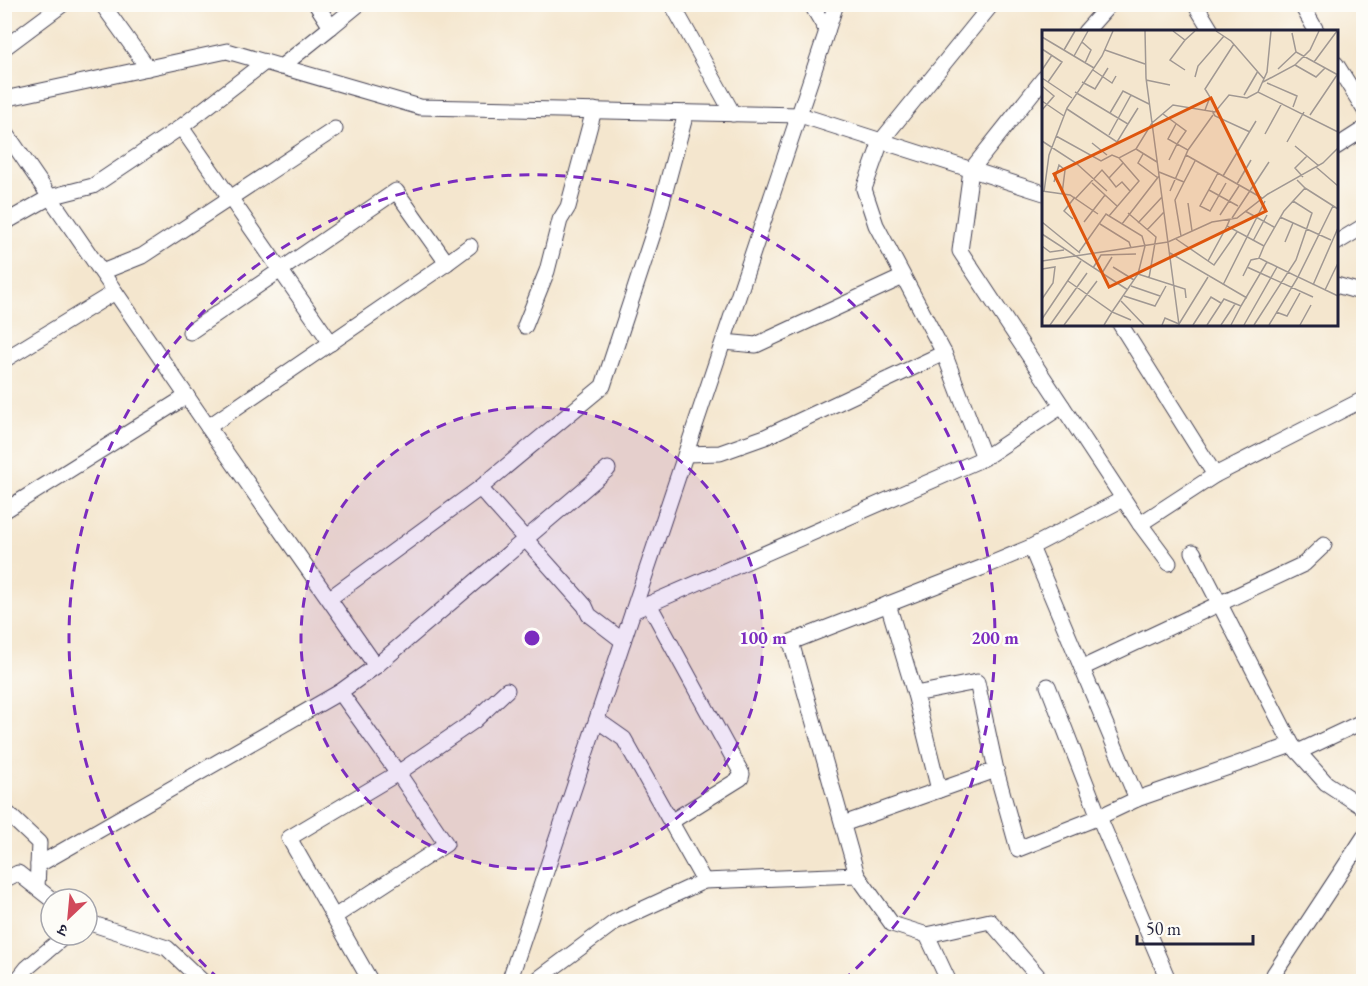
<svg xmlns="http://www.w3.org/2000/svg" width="1368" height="986" viewBox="0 0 1368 986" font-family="'EB Garamond','Noto Serif Devanagari',serif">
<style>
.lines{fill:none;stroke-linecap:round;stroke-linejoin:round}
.minor-casing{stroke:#423f51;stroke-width:17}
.minor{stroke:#fff;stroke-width:15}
.ring{fill:none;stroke:#7b2cbf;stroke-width:3;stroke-dasharray:10 8}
.inset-road{fill:none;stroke:#a09893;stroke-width:1.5}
.view{fill:#de560e;fill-opacity:0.15;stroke:#de560e;stroke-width:3}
.inset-edge{fill:none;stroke:#22223b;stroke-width:3}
.centre{fill:#7b2cbf;stroke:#fdfcf7;stroke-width:3}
.ring-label{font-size:18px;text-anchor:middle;font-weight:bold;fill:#7b2cbf;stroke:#fdfcf7;stroke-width:5;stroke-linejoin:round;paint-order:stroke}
</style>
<rect width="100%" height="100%" fill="#fdfcf7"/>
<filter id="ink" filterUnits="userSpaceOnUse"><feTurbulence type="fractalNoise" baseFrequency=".0167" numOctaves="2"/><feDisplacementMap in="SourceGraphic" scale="12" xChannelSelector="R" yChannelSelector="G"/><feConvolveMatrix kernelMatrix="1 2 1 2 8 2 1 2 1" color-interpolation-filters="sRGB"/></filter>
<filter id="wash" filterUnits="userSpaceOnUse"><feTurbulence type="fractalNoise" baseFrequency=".008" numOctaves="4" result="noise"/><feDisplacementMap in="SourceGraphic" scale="24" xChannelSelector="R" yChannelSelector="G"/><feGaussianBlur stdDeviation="1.35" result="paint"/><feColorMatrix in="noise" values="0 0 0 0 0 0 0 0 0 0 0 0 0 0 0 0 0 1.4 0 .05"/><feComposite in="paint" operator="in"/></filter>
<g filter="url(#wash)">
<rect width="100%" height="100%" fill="#f4e6ce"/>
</g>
<g filter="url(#ink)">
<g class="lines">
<g class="minor-casing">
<g id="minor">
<polyline points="102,4 148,68"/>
<polyline points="672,4 733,114"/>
<polyline points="811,4 827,31"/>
<polyline points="1195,4 1212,32"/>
<polyline points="1301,4 1317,32"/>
<polyline points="331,27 359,4"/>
<polyline points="1085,32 1110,4"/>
<polyline points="4,48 63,4"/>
<polyline points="1336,64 1364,109"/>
<polyline points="281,67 331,27 316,4"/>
<polyline points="1044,78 971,170 960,251 1140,524 1215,475 1364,399"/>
<polyline points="4,99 227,51 420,107 800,115 1044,193"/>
<polyline points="181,127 331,343"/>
<polyline points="4,130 208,427 376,666"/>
<polyline points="1336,147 1364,129"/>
<polyline points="4,223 50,197 93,186 181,127 265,62"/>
<polyline points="1336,243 1364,226"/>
<polyline points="447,263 470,246"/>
<polyline points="102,272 142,256 335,129"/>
<polyline points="1336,285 1364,293"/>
<polyline points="1120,324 1215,475"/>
<polyline points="525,326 547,271 560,220 568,207 594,110"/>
<polyline points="190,332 396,191 447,263 208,427"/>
<polyline points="724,342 756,345 903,277"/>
<polyline points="4,360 115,292"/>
<polyline points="686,454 720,453 765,437 944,353"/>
<polyline points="984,458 944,353 876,225 864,189 881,141 992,4"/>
<polyline points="480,488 603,386 655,228 686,113"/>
<polyline points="4,511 187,396"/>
<polyline points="1140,524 1169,563"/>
<polyline points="1031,547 1137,799"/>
<polyline points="1193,552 1292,745 1326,783 1364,808"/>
<polyline points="330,598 480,488 585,606 589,615 623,641"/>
<polyline points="649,604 742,774 741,778 672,821"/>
<polyline points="633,611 984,458 1062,406"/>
<polyline points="1082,668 1304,564 1324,545"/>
<polyline points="1048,686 1099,817 1169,982"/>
<polyline points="915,694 939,790"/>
<polyline points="597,720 624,739 704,881"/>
<polyline points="1298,752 1364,721"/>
<polyline points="996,770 1018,849 1099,817 1137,799 1292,745"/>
<polyline points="4,810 39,843 37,888"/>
<polyline points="843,824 996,770 977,682 915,694 888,604"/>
<polyline points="38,865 340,692"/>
<polyline points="857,875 791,642 981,568 1031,547 1123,499"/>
<polyline points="4,880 18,873 51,899"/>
<polyline points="334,917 446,844 398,773 474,721 507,690"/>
<polyline points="87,922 167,948 203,982"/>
<polyline points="927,935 949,982"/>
<polyline points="16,982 27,968 66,935"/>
<polyline points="371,982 289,838 398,773 340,692 376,666 608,469"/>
<polyline points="509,982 836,4"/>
<polyline points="534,982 615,922 704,881 857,875 892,924 927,935 990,921 1043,982"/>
<polyline points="1277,982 1274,974 1364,837"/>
</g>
</g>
<use href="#minor" class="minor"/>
</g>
</g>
<circle cx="532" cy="638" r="231" fill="#7b2cbf" fill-opacity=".12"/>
<g class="ring">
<circle cx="532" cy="638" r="231"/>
<path d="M219 979A463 463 0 1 1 845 979"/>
</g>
<g transform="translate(1042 30)">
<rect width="296" height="296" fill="#f4e6ce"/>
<path class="inset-road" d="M 103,1 L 104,48 L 137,295M 131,1 L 143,10 L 153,1M 174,1 L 189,11 L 222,49M 250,3 L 254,22 L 296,45M 0,7 L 52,38M 143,10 L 128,30 L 143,40M 40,12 L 49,20 L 43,33M 0,19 L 20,32 L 6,52M 22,20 L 33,1M 63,20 L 103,34M 32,26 L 46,1M 272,32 L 295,1M 253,35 L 274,47 L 283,38M 236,39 L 254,22M 0,40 L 10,25M 51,40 L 70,53 L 74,46M 153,47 L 156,36 L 182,6M 0,48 L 30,68M 104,50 L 128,55M 40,52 L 53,59 L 66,38M 221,52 L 253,35 L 268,20 L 277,1M 225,53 L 255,66 L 251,77M 0,56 L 12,66 L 0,80M 216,62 L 225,42 L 229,1M 202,65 L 216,41M 0,71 L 22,86M 25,79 L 75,112 L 86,94 L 33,62M 163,80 L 168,67 L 163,59 L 192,14M 170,81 L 173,86 L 208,102M 68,83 L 81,61 L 107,74M 121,84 L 144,101 L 135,114 L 146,120 L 128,161M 268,85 L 295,45M 86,94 L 96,78M 223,104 L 240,73M 67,105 L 89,65M 14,106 L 59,131 L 70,125 L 77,128 L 94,119 L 110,93 L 131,75 L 173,82 L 187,65 L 205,68 L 216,62 L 296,102M 0,111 L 34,133 L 65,161M 245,112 L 262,82M 50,113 L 65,125M 253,116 L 277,136M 94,119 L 115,132M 146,120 L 171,85M 101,124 L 96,133 L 116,148M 144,125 L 220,168M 127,130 L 135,114 L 126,109 L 134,94M 81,133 L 67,148 L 74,157 L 80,152 L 88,161M 274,137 L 296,156M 117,142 L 142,152 L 153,131M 176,143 L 158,176 L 168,181 L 184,153M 181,146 L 214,91M 261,147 L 253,138 L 265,126M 12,152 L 17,135 L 23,140 L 20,164M 50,153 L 75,176M 195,154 L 209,130M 263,158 L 296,179M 167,160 L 196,176M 0,161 L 28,165 L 56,184M 2,162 L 7,125 L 25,78 L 60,26 L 71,1M 34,168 L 60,140 L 67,148M 146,173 L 150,201M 291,176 L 256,247 L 296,266M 203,181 L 232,197M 86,183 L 114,207 L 107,248M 178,185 L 197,156M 67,186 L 97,151 L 77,128M 238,187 L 289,210M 190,188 L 227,132M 31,189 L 22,181 L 33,167M 188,189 L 185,196 L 222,216M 0,192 L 38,223M 42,192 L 63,165M 96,193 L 120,167M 58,194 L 87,212 L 89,218M 80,194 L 117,146M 105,200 L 122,182M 0,204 L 86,260M 139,206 L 133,170 L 142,152M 134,209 L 172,235 L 195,202M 211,211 L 225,185M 243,212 L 251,193M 0,216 L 8,222 L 22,220M 37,222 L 64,184 L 100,206 L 103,216 L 96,244 L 70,282 L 89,290M 128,223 L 205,268M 0,231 L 126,212 L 170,192 L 195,188 L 226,164 L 281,133 L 296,118M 166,231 L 185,196M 225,232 L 217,228 L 222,216 L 242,181 L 263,158 L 255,150M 71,237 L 92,250M 205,237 L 271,267M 51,238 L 59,225 L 94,224M 0,239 L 13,237 L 11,253 L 0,269M 60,243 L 70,227M 96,244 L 143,259 L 144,268M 201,246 L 209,230 L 218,228M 26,251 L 70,282 L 62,295M 181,255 L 223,171M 271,255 L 296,198M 89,256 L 118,266M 283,260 L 296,233M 82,266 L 113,276 L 124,256M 79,271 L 102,295M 234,282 L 245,286 L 258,263M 0,289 L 39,231M 8,295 L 45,243M 22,295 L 55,251M 120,295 L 123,288 L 137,294 L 166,247M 151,295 L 169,267 L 179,273M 165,295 L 182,269 L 199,276 L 225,232 L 256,247 L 227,295M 179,295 L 193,274M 189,295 L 199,276M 202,295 L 235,237M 212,295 L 254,230 L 270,183 L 251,171M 258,295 L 269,275"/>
<path class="view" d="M 169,68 L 224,181 L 67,257 L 12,144 Z"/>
<rect width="296" height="296" class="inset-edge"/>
</g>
<circle cx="532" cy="638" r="9" class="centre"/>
<g class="ring-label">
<text x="763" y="644">100 m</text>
<text x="995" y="644">200 m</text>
</g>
<rect width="1368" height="986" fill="none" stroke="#fdfcf7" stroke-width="24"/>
<g transform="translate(69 917) rotate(206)"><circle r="28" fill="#fdfcf7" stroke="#a5a5ac" stroke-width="1.5"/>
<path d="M0-4.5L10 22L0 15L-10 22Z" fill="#d1495b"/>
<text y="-9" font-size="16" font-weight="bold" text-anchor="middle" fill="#22223b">उ</text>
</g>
<path d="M1137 935v9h116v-9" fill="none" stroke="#22223b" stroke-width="3"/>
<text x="1146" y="935" font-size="18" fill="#22223b" stroke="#fdfcf7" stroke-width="4.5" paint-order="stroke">50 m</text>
</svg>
